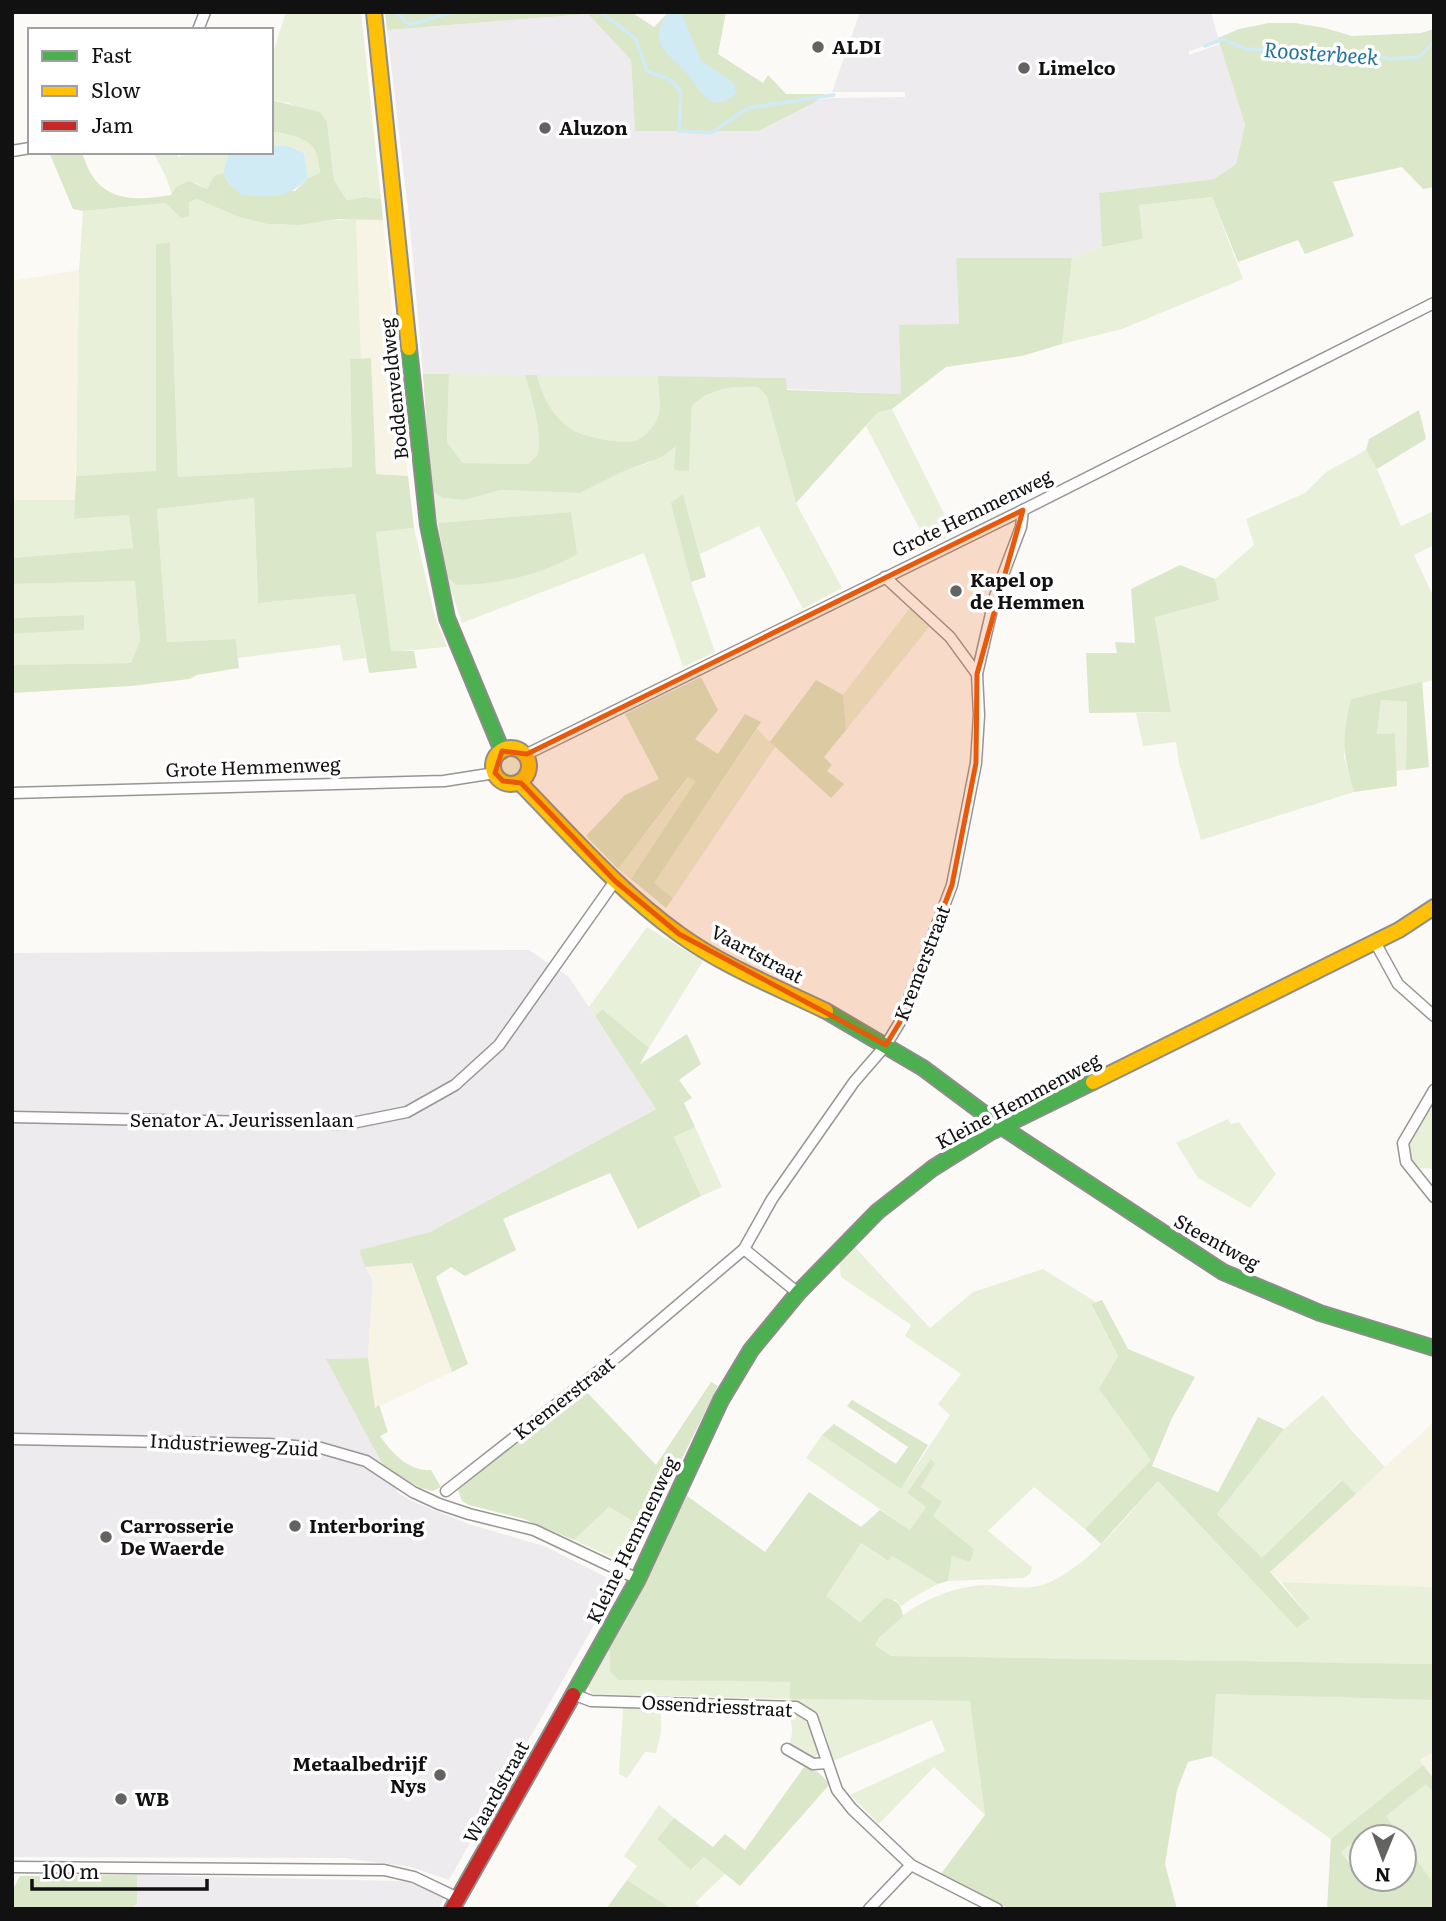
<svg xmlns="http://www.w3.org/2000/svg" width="1446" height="1921" viewBox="0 0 1446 1921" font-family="Literata,serif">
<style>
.industrial{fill:#eeebee}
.farmland{fill:#f7f3e5}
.green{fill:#e9f0d9}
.forest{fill:#dae7c8}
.water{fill:#d1ebf4}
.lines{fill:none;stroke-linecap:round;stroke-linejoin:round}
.stream{stroke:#d1ebf4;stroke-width:3.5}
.street-casing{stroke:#979695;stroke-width:13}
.fast-casing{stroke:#8d8d8b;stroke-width:18}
.slow-casing{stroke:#8d8d8b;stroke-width:18}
.jam-casing{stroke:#8d8d8b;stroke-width:18}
.street{stroke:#fffefe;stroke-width:10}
.fast{stroke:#4caf50;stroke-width:14}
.slow{stroke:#ffc107;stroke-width:14}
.jam{stroke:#c62828;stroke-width:14}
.marked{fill:#e8590c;fill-opacity:0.2;stroke:#e8590c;stroke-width:5;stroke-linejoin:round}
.poi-dot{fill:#636362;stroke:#fff;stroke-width:2.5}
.labels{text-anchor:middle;stroke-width:7;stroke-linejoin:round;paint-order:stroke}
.poi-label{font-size:19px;font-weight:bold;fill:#111;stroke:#fff;text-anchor:start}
.street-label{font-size:19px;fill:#111;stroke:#fff}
.water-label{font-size:21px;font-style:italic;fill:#23739a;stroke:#fff}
</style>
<rect width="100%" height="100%" fill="#fcfaf7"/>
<g class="industrial">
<polygon points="860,12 1211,12 1219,41 1189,51 1189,55 1220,44 1245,125 1236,164 1214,179 1099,193 1102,247 1072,258 956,258 959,324 901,394 787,389 785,378 423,374 410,227 387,30 588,14 631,60 635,131 758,131 776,110 806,101 832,98 905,97 905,92 832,92"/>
<polygon points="529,950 569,977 656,1109 430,1232 359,1250 365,1267 373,1280 368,1358 327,1359 398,1493 416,1503 469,1524 544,1546 618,1583 449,1880 411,1867 343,1858 12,1857 12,953"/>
<polygon points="137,1875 401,1881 421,1886 445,1898 438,1909 131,1909 137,1903"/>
</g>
<g class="farmland">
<polygon points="356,219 383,220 408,476 376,474 371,358 361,358"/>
<polygon points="79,270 75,500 12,500 12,281"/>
<polygon points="411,1263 452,1372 375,1408 368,1358 373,1280 365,1267"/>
<polygon points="1434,1422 1434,1587 1281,1582 1270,1572"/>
<polygon points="1434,1752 1434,1779 1420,1761"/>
</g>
<g class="green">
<polygon points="286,12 361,12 381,199 365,197 347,200 334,180 327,122 289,103 271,100 271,59"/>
<path d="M 271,132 C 279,132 286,134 293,136 C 316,143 317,150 320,173 L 308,178 L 304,153 L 288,146 L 271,146 Z"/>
<polygon points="153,152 175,152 178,157 186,155 187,152 229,152 223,173 214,176 207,189 196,183 172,195 166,177"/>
<polygon points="1212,197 1243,279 1122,329 1062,344 1072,258 1102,247 1143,239 1139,205"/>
<path d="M 197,199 C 221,207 242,221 269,224 C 299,227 327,219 356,219 L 361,358 L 350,360 L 352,467 L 178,477 L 170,242 L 156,245 L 156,472 L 76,476 L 79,270 L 83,211 L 166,203 L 188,205 L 189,201 Z"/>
<path d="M 449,374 L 525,375 C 533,402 541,427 538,455 L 528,464 L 463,463 L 447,442 Z"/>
<path d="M 537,375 L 658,376 C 658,388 662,408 657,419 C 654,427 643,439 634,441 C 619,444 583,437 571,429 C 552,416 542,396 537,375 Z"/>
<path d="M 740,386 L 758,387 L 767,397 L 796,503 L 842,588 L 803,609 L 759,526 L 700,554 L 683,494 L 691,582 L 715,652 L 683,667 L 644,553 L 462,623 L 446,576 L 456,585 L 571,512 L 438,523 L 431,491 L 443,498 L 465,500 L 501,490 L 580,493 L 622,472 L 648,463 L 676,445 L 689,470 L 692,406 C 706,393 721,389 740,386 Z"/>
<polygon points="892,409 954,534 929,547 866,426 878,411"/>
<polygon points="1366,450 1377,469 1401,526 1434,511 1434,545 1414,555 1434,598 1434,680 1351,699 1344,757 1354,792 1201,840 1179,763 1176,742 1143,746 1136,713 1171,712 1155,616 1218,600 1215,579 1254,545 1246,519 1305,493 1326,472"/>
<polygon points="254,498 258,603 355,594 366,658 343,661 340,645 238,658 236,639 167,642 157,509"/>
<polygon points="12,500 75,500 74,519 129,515 133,548 12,558"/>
<polygon points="414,528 435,617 447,647 391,652 376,532"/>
<polygon points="136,581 140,640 131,663 12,665 12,634 84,630 83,615 12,618 12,584"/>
<polygon points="910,608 929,627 846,730 843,695"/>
<polygon points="1381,700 1407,702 1406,770 1396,771 1395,733 1377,734"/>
<polygon points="757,729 775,747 673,898 653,884"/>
<circle cx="512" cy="765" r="11"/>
<polygon points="689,777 697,781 631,879 618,869"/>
<polygon points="647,927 703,961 649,1048 602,1009 595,1016 589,1007"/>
<polygon points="1434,1099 1434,1169 1418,1168 1408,1155 1408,1143"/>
<polygon points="1228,1119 1231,1124 1239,1122 1276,1174 1250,1208 1198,1178 1176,1143"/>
<polygon points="695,1127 722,1187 701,1196 674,1137"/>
<polygon points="853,1245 930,1328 973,1292 1043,1269 1096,1302 1091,1305 1118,1356 1100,1390 1151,1460 1085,1529 1034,1487 988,1531 1032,1567 1030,1574 1023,1578 948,1581 952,1556 974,1549 933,1516 921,1487 935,1463 932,1460 907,1493 926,1507 910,1530 806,1458 822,1435 901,1489 950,1415 938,1404 961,1374 905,1336 911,1325 841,1277 839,1259"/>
<polygon points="1323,1395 1352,1431 1385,1467 1356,1494 1341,1480 1262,1559 1217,1514 1284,1429"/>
<path d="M 1158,1481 L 1297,1628 L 1310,1618 L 1281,1582 L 1434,1587 L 1434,1664 L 891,1656 L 875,1645 C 897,1610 944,1587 985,1585 C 1006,1585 1027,1592 1048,1583 C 1094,1562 1125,1517 1158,1481 Z"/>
<polygon points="609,1507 647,1529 629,1562 622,1562 574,1540"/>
<polygon points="861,1543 887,1561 892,1556 938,1584 917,1595 901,1606 895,1599 861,1622 825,1596"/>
<path d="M 609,1645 L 610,1672 L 618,1680 L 790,1682 L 791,1699 L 971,1701 L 985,1815 L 934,1767 L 879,1824 L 850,1795 L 945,1751 L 932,1720 L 833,1761 C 824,1729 824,1713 790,1699 L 592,1694 L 587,1686 L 587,1680 Z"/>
<polygon points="1216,1694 1434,1700 1434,1752 1420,1760 1423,1765 1331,1839 1212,1756"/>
<polygon points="623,1707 658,1708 661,1712 661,1733 656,1753 645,1752 627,1778 619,1774"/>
<path d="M 784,1712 C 811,1714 813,1731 818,1754 L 814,1758 L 808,1758 L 788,1746 C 794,1734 794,1721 784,1712 Z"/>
<polygon points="1427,1783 1434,1793 1434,1884 1404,1842 1404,1837 1401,1837 1386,1816"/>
<polygon points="659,1805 674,1818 657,1839 692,1870 704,1857 725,1874 695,1903 702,1909 665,1909 667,1906 627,1880 637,1866 624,1856"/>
<polygon points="1371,1828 1378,1837 1362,1837 1362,1876 1341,1852"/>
<polygon points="1364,1879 1395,1879 1376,1893"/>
</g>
<g class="forest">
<polygon points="385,12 631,12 654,27 669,12 726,12 718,54 763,83 768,75 786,94 825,94 813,103 758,131 635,131 631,60 588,14 387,30"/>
<polygon points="1269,23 1295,23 1325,28 1352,36 1421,33 1434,29 1434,187 1423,189 1402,167 1333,182 1354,236 1305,254 1298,240 1238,262 1212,197 1139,205 1143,239 1102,247 1099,193 1214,179 1236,164 1245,125 1218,38 1239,29"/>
<path d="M 271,100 L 320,112 L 327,122 L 334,180 L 347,200 L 365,197 L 381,199 L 383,220 L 339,219 L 299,225 L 267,224 L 242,218 L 197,199 L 189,202 L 189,216 L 181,218 L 166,203 L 83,211 L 73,209 L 49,152 L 82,152 C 96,201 128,202 171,195 L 176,187 L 189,181 L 207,189 L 214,176 L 223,173 L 230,185 L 295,191 L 308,178 L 320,173 C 317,150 316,143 293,136 C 286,134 279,132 271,132 Z"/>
<polygon points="170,242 178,477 352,467 350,359 371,358 376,474 408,476 414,528 376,532 391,651 414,651 417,668 369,673 355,594 258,603 254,498 157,509 167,642 236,639 239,668 197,675 189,679 131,686 12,693 12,665 131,663 140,640 135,581 12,584 12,558 133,548 129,515 74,519 76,476 156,471 156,244"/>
<path d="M 956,258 L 1072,258 L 1062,344 L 1022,356 L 946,367 L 892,409 L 878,412 L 796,503 L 767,397 L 758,387 C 733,386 711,388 692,406 L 689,471 L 674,470 L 676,446 L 662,457 L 622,472 L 580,493 L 501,490 L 465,500 L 443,498 L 431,491 L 423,374 L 449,374 L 447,442 L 463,463 L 528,464 L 538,455 C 541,427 533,402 525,375 L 537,375 C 542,396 552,416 571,429 C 583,437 619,444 634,441 C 643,439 654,427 657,419 C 662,408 658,388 658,376 L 786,378 L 787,390 L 901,394 L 899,325 L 959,324 Z"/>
<polygon points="1419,410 1426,439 1377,469 1366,450 1369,439"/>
<polygon points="683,494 706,577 691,582 671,503"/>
<path d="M 571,512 L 577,554 C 541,575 497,585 456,585 L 446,576 L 438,523 Z"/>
<polygon points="1180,565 1215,579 1219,600 1155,617 1171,712 1089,713 1086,653 1117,653 1115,642 1135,643 1131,589"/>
<polygon points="84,615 84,630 12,634 12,618"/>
<polygon points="701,677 718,710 695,739 718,754 745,714 761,722 654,883 673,898 666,908 631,879 696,781 688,777 618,869 586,836 625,795 659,779 625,714"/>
<polygon points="816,680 843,695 846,730 824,757 832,765 827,771 844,784 831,798 770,742"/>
<path d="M 1422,682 L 1429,767 L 1406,770 L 1407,702 L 1381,700 L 1377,734 L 1395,733 L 1397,786 L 1354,792 C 1342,752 1342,739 1351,699 Z"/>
<polygon points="602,1009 649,1048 640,1064 687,1034 701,1064 679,1080 692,1098 684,1103 695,1127 674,1137 701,1196 638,1229 610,1173 503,1219 516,1250 465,1276 451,1267 436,1277 468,1364 452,1372 412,1263 365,1267 359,1250 430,1232 656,1109 595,1016"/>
<polygon points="1102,1300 1128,1349 1195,1377 1172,1418 1152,1466 1218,1492 1258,1417 1284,1429 1217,1514 1262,1558 1342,1480 1356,1494 1270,1572 1310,1618 1297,1628 1158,1481 1101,1544 1085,1529 1151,1460 1099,1389 1118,1356 1091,1304"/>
<path d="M 368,1358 L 375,1408 L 379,1405 L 388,1432 L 380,1436 C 391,1452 409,1472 431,1470 L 441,1487 L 433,1491 L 421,1488 L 384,1467 L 326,1359 Z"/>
<polygon points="711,1382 718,1386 647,1529 609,1507 574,1540 524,1519 469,1505 462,1501 458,1490 463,1480 495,1460 583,1388 656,1465"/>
<polygon points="852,1400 928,1445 901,1489 822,1435 834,1424 896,1464 908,1447 847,1406"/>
<path d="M 931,1459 L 935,1463 L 921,1487 L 942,1502 L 933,1516 L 974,1549 L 970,1562 L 952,1556 L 948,1581 L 938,1584 L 892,1556 L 888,1561 L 861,1543 L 826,1596 L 860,1622 L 885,1598 C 897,1600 901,1604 903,1616 L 880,1637 L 875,1645 L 891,1656 L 1434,1664 L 1434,1700 L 1216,1694 L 1212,1756 L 1188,1762 L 1177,1790 L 1165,1864 L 1177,1909 L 1010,1909 L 940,1875 L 985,1815 L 970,1701 L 790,1699 L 790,1682 L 618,1680 L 610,1672 L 609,1645 L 687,1496 L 765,1552 L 809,1492 L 861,1527 L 880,1510 L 910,1530 L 926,1507 L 907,1493 Z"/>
<polygon points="1423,1765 1434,1779 1434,1793 1426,1784 1386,1816 1401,1837 1378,1837 1371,1828 1341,1852 1362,1879 1376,1893 1395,1879 1404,1879 1404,1842 1434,1884 1434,1909 1327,1909 1331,1839"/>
<polygon points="804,1767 818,1772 830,1784 740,1886 704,1857 691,1870 657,1839 674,1818 713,1847 725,1834 745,1850"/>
<polygon points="137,1875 137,1903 131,1909 12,1909 12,1891 20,1876"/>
<polygon points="627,1880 667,1906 665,1909 606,1909"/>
</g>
<g class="water">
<path d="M 679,12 L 682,14 L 701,60 L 734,83 L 736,93 C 729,100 721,105 711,101 C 702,97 695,84 689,76 C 672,55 644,44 668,13 Z"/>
<path d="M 271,146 L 288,146 L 304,153 L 308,178 C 286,200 271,197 241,195 L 230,185 L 223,173 L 229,152 L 271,152 Z"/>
</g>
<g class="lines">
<g class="stream">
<polyline points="396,12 410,25 452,12"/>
<polyline points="601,12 636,39 647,71 669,79 681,91 679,131 711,133 748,108 834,95"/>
<polyline points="1205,46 1223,39 1246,49 1367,53 1390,59 1419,57 1434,42"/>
</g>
<g class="street-casing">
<g id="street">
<polyline points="198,30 205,12"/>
<polyline points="12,151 30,148"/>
<polyline points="885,577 950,637 977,674"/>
<polyline points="525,755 1023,510 1434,303"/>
<polyline points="12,793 444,781 495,773"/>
<polyline points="1375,942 1398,984 1434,1016"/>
<polyline points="1434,1090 1403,1143 1406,1162 1434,1197"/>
<polyline points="12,1117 347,1124 407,1112 455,1085 499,1045 615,881"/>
<polyline points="744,1249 798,1293"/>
<polyline points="12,1439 269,1444 321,1448 366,1461 413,1492 439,1504 469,1514 534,1530 638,1579"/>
<polyline points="446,1491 618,1356 744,1249 772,1199 854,1082 886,1045 900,1022 952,885 976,763 979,715 977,674 995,596 1021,527 1023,510"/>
<polyline points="573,1694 591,1701 796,1707 812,1717 837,1790 852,1809 911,1865 997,1909"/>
<polyline points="787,1749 813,1764 827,1763"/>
<polyline points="12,1867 384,1870 414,1877 458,1898"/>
<polyline points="869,1909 911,1865"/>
</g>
</g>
<g class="fast-casing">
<g id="fast">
<polyline points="409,348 428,525 447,618 502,751"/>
<polyline points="826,1011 923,1068 1002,1127 1223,1272 1320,1313 1434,1348"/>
<polyline points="573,1695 638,1579 721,1400 751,1350 798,1293 877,1212 933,1168 989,1133 1093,1082"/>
</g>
</g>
<g class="slow-casing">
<g id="slow">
<polyline points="374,12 409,348"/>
<circle cx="511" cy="766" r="18"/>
<path d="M 519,782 C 570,834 619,891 679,934 C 723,966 776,987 826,1011"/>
<polyline points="1093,1082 1399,930 1434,907"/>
</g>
</g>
<g class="jam-casing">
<polyline id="jam" points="452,1909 573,1695"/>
</g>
<use href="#street" class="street"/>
<use href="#fast" class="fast"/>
<use href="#slow" class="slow"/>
<use href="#jam" class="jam"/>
</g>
<path class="marked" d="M 1023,510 L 977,674 L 976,763 L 952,885 L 900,1022 L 886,1045 L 679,934 L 615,881 L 521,783 L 503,781 L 495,773 L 502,751 L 527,754 Z"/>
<g class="poi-dot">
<circle cx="818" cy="47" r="7"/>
<circle cx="1024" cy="68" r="7"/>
<circle cx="545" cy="128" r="7"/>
<circle cx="956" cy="591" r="7"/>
<circle cx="295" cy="1526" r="7"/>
<circle cx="106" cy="1537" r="7"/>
<circle cx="440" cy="1775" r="7"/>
<circle cx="121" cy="1799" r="7"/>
</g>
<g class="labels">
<g class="poi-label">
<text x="832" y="54">ALDI</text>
<text x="1038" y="75">Limelco</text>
<text x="559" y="135">Aluzon</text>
<text x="970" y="587">Kapel op<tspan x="970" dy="22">de Hemmen</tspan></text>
<text x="120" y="1533">Carrosserie<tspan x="120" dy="22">De Waerde</tspan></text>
<text x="309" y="1533">Interboring</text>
<text x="426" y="1771" text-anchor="end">Metaalbedrijf<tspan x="426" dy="22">Nys</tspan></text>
<text x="135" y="1806">WB</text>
</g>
<g class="street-label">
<text transform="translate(394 389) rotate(-96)" y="7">Boddenveldweg</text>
<text transform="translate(972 513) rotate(-26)" y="7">Grote Hemmenweg</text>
<text transform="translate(253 767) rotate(-2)" y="7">Grote Hemmenweg</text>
<text transform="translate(757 954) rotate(28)" y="7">Vaartstraat</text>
<text transform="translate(922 963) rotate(-69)" y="7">Kremerstraat</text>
<text transform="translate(1018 1101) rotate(-28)" y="7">Kleine Hemmenweg</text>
<text x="242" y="1127">Senator A. Jeurissenlaan</text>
<text transform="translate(1217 1242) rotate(29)" y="7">Steentweg</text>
<text transform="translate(564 1398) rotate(-38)" y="7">Kremerstraat</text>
<text transform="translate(234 1445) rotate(3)" y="7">Industrieweg-Zuid</text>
<text transform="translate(632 1540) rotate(-64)" y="7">Kleine Hemmenweg</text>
<text transform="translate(717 1706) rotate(3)" y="7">Ossendriesstraat</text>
<text transform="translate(496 1792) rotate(-61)" y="7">Waardstraat</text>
</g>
<g class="water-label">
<text transform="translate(1321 54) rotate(4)" y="7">Roosterbeek</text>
</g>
</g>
<rect width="1446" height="1921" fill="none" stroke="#111111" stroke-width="28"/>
<rect x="28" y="28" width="245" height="126" fill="#ffffff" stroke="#a0a0a0" stroke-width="2"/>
<rect x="42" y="51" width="35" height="10" fill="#4caf50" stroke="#a0a0a0" stroke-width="2"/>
<text x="91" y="63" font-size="21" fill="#111111">Fast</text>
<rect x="42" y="86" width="35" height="10" fill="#ffc107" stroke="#a0a0a0" stroke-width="2"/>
<text x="91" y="98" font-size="21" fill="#111111">Slow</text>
<rect x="42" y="121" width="35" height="10" fill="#c62828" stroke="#a0a0a0" stroke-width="2"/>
<text x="91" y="133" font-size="21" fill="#111111">Jam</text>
<g transform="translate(1383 1858) rotate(181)"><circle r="33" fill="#ffffff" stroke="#a0a0a0" stroke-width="2"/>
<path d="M0-5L12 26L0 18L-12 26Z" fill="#636362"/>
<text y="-10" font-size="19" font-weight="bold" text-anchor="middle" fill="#111111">N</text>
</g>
<path d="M32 1879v10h175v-10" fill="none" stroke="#111111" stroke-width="3.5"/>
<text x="42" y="1879" font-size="21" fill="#111111" stroke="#ffffff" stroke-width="5" paint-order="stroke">100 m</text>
</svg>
